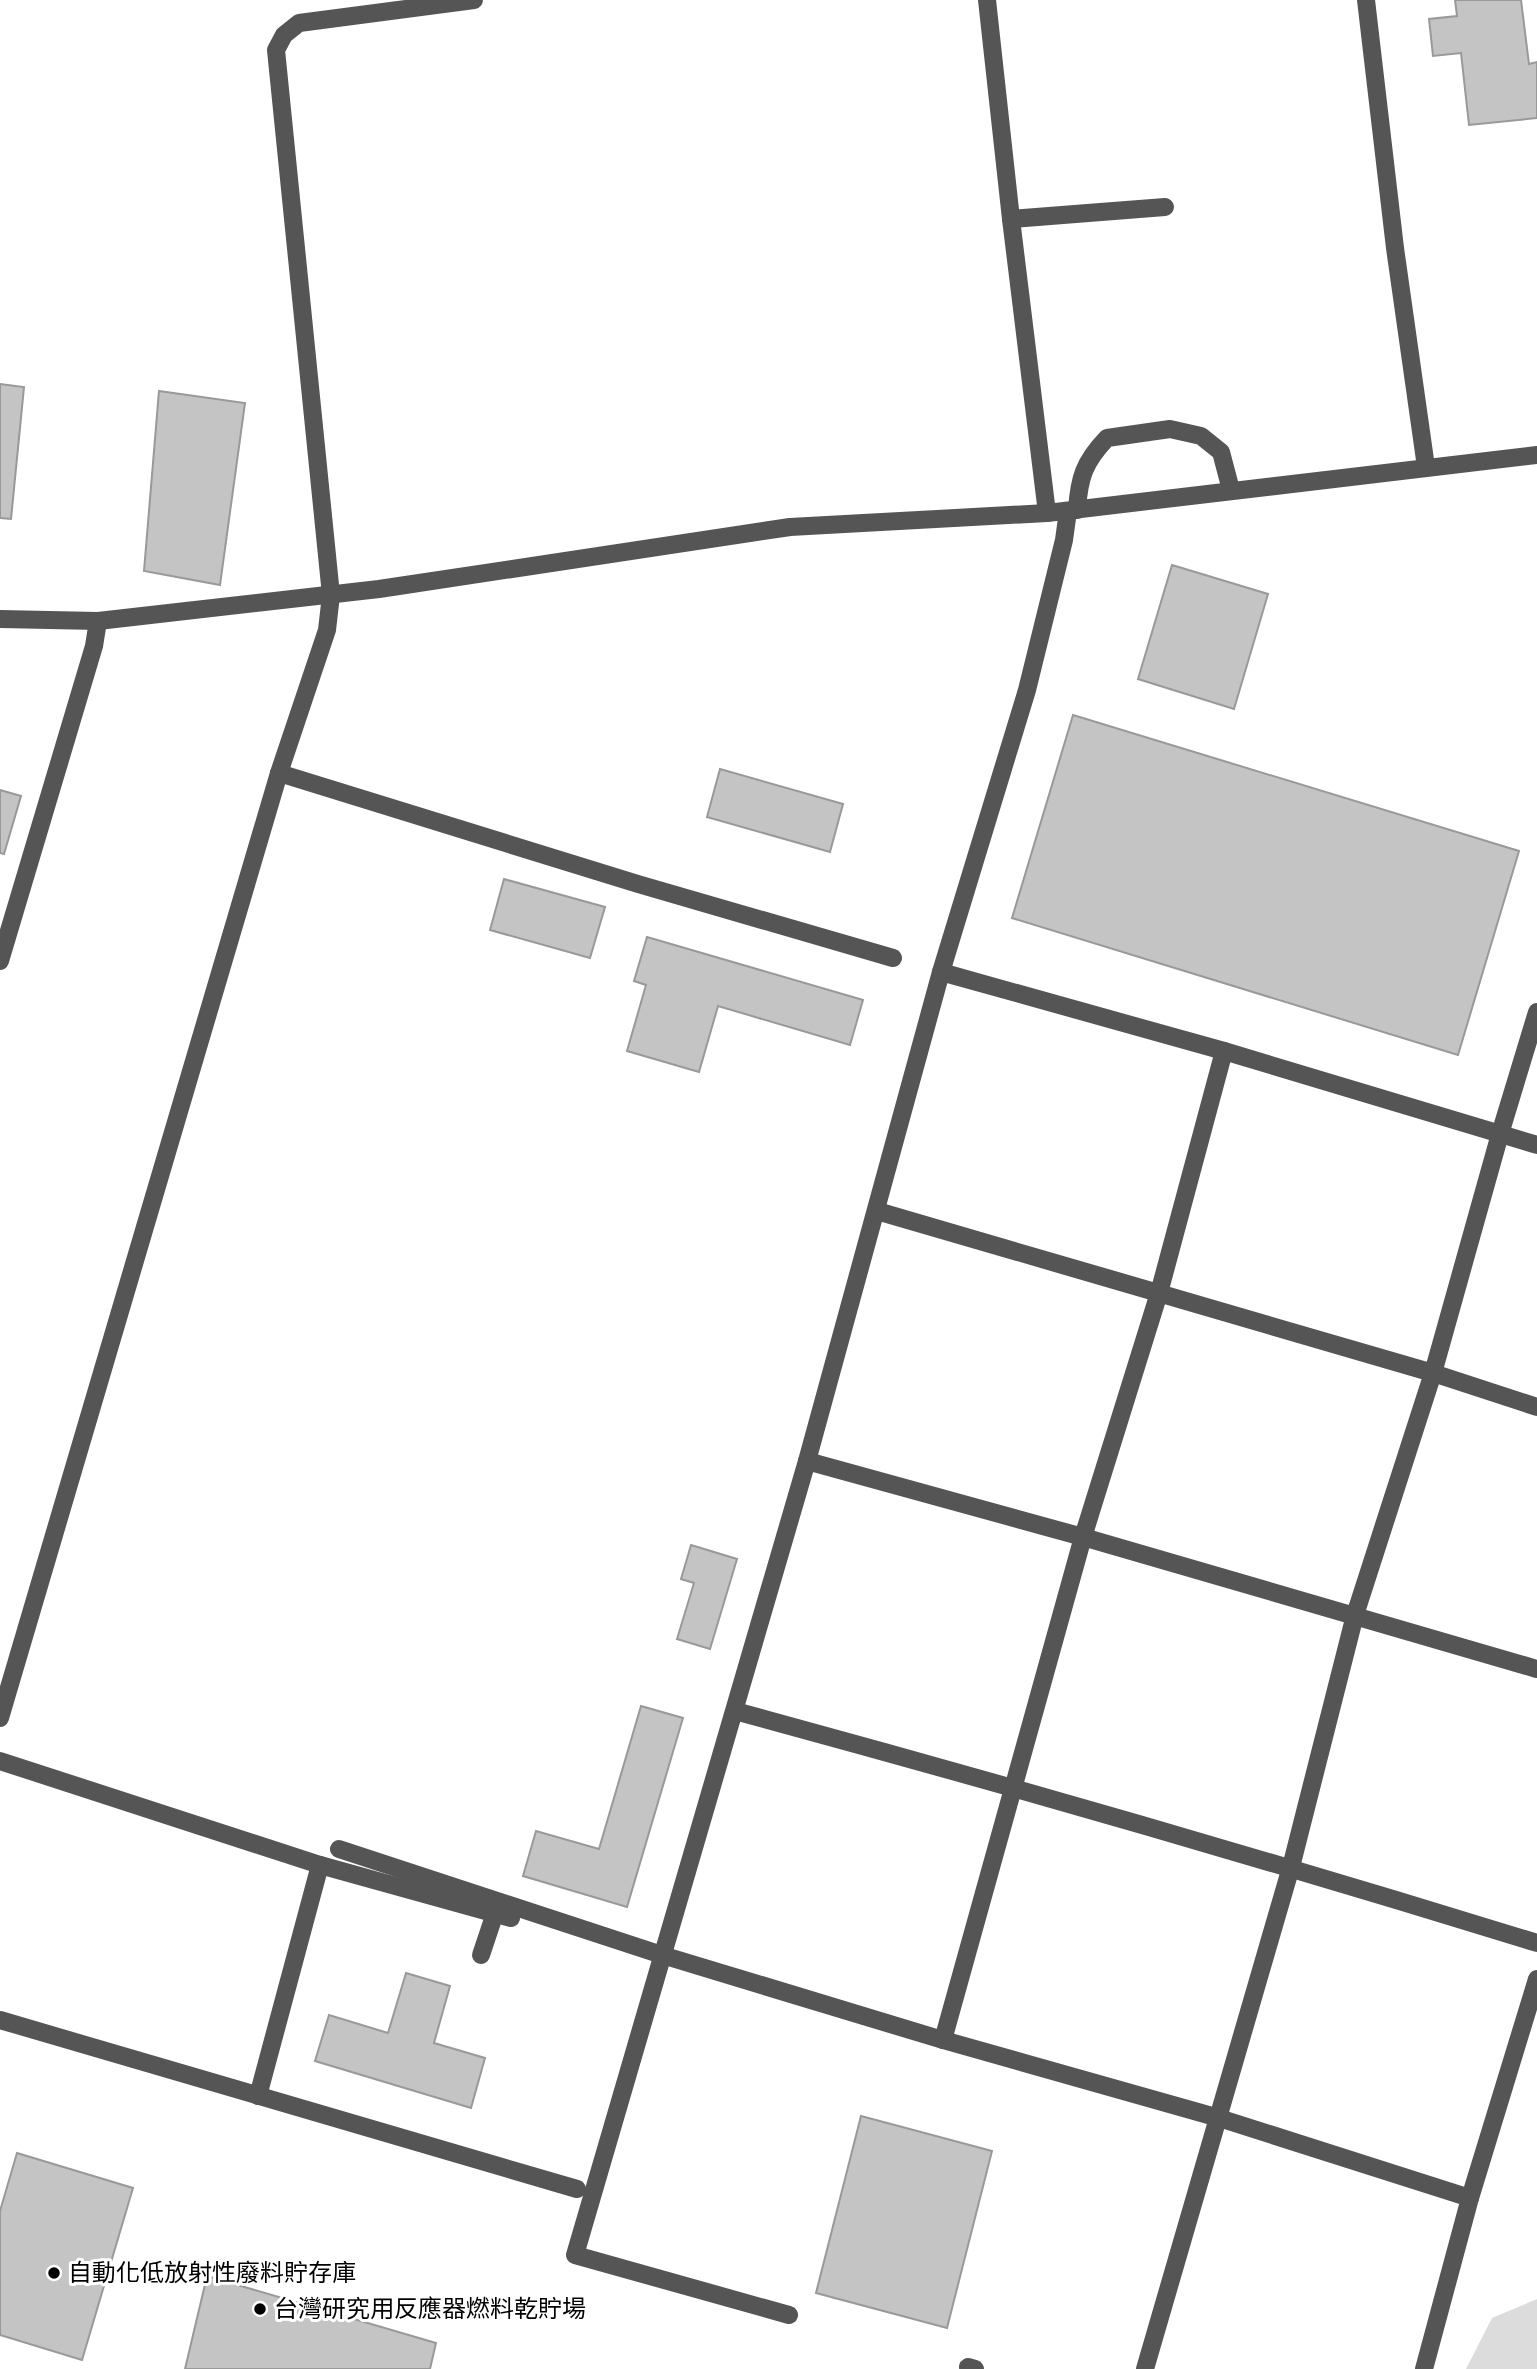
<svg xmlns="http://www.w3.org/2000/svg" width="1537" height="2369" viewBox="0 0 1537 2369" font-family="Signika,'Noto Sans TC',sans-serif">
<style>
.green{fill:#dcdcdc}
.building{fill:#c4c4c4;stroke:#999;stroke-width:2}
.lines{fill:none;stroke-linecap:round;stroke-linejoin:round}
.minor{stroke:#555;stroke-width:18}
.poi-dot{fill:#000;stroke:#fff;stroke-width:2.5}
.labels{text-anchor:middle;stroke-width:6;stroke-linejoin:round;paint-order:stroke}
.poi-label{font-size:24px;fill:#000;stroke:#fff;text-anchor:start}
</style>
<rect width="100%" height="100%" fill="#fff"/>
<polygon class="green" points="1537,2299 1537,2369 1466,2369 1492,2318"/>
<g class="building">
<polygon points="1455,0 1521,0 1529,64 1537,62 1537,118 1469,125 1461,53 1433,56 1429,19 1457,16"/>
<polygon points="0,384 24,387 11,519 0,518"/>
<polygon points="159,391 245,403 220,585 144,571"/>
<polygon points="1172,565 1268,594 1234,709 1138,679"/>
<polygon points="1073,715 1519,851 1458,1055 1012,918"/>
<polygon points="720,769 843,804 830,852 707,817"/>
<polygon points="0,790 21,796 4,854 0,853"/>
<polygon points="504,879 605,907 590,958 490,930"/>
<polygon points="647,937 863,1000 850,1045 718,1006 699,1072 627,1051 646,985 634,981"/>
<polygon points="691,1545 737,1559 710,1649 677,1639 694,1583 681,1579"/>
<polygon points="641,1706 683,1718 627,1907 523,1876 536,1831 599,1849"/>
<polygon points="406,1973 450,1986 434,2043 485,2058 471,2108 315,2061 329,2015 388,2033"/>
<polygon points="861,2116 992,2151 947,2328 816,2293"/>
<polygon points="17,2153 133,2188 82,2360 0,2335 0,2211"/>
<polygon points="207,2276 436,2343 430,2369 185,2369"/>
</g>
<g class="lines">
<g class="minor">
<polyline points="987,0 1011,219 1047,513"/>
<polyline points="1366,0 1395,248 1426,467"/>
<polyline points="1011,219 1165,207"/>
<path d="M 1077,510 C 1079,478 1084,462 1107,438 L 1170,429 L 1201,436 L 1221,452 L 1231,490"/>
<polyline points="0,619 98,621 379,589 790,527 1047,513 1537,455"/>
<polyline points="279,773 638,884 893,958"/>
<polyline points="0,961 94,646 98,621"/>
<polyline points="941,972 1224,1051 1537,1145"/>
<polyline points="877,1211 1433,1373 1537,1407"/>
<polyline points="807,1461 1083,1537 1537,1669"/>
<path d="M 735,1711 C 1004,1784 1271,1861 1537,1943"/>
<polyline points="0,1718 279,773 327,630 331,595 276,50 284,35 299,23 474,0"/>
<polyline points="0,1761 320,1865 511,1918"/>
<polyline points="339,1849 662,1955 943,2040 1219,2118 1470,2198"/>
<polyline points="481,1955 495,1913"/>
<polyline points="0,2020 577,2189"/>
<polyline points="943,2040 1083,1537 1159,1293 1224,1051"/>
<polyline points="258,2096 320,1865"/>
<polyline points="789,2315 575,2255 807,1461 941,972 1027,690 1064,540 1068,511"/>
<polyline points="968,2367 975,2369"/>
<polyline points="1145,2369 1291,1867 1355,1615 1433,1373 1500,1134 1537,1012"/>
<polyline points="1424,2369 1470,2198 1537,1979"/>
</g>
</g>
<g class="poi-dot">
<circle cx="54" cy="2273" r="7"/>
<circle cx="260" cy="2309" r="7"/>
</g>
<g class="labels">
<g class="poi-label">
<text x="68" y="2281">自動化低放射性廢料貯存庫</text>
<text x="274" y="2317">台灣研究用反應器燃料乾貯場</text>
</g>
</g>
</svg>
